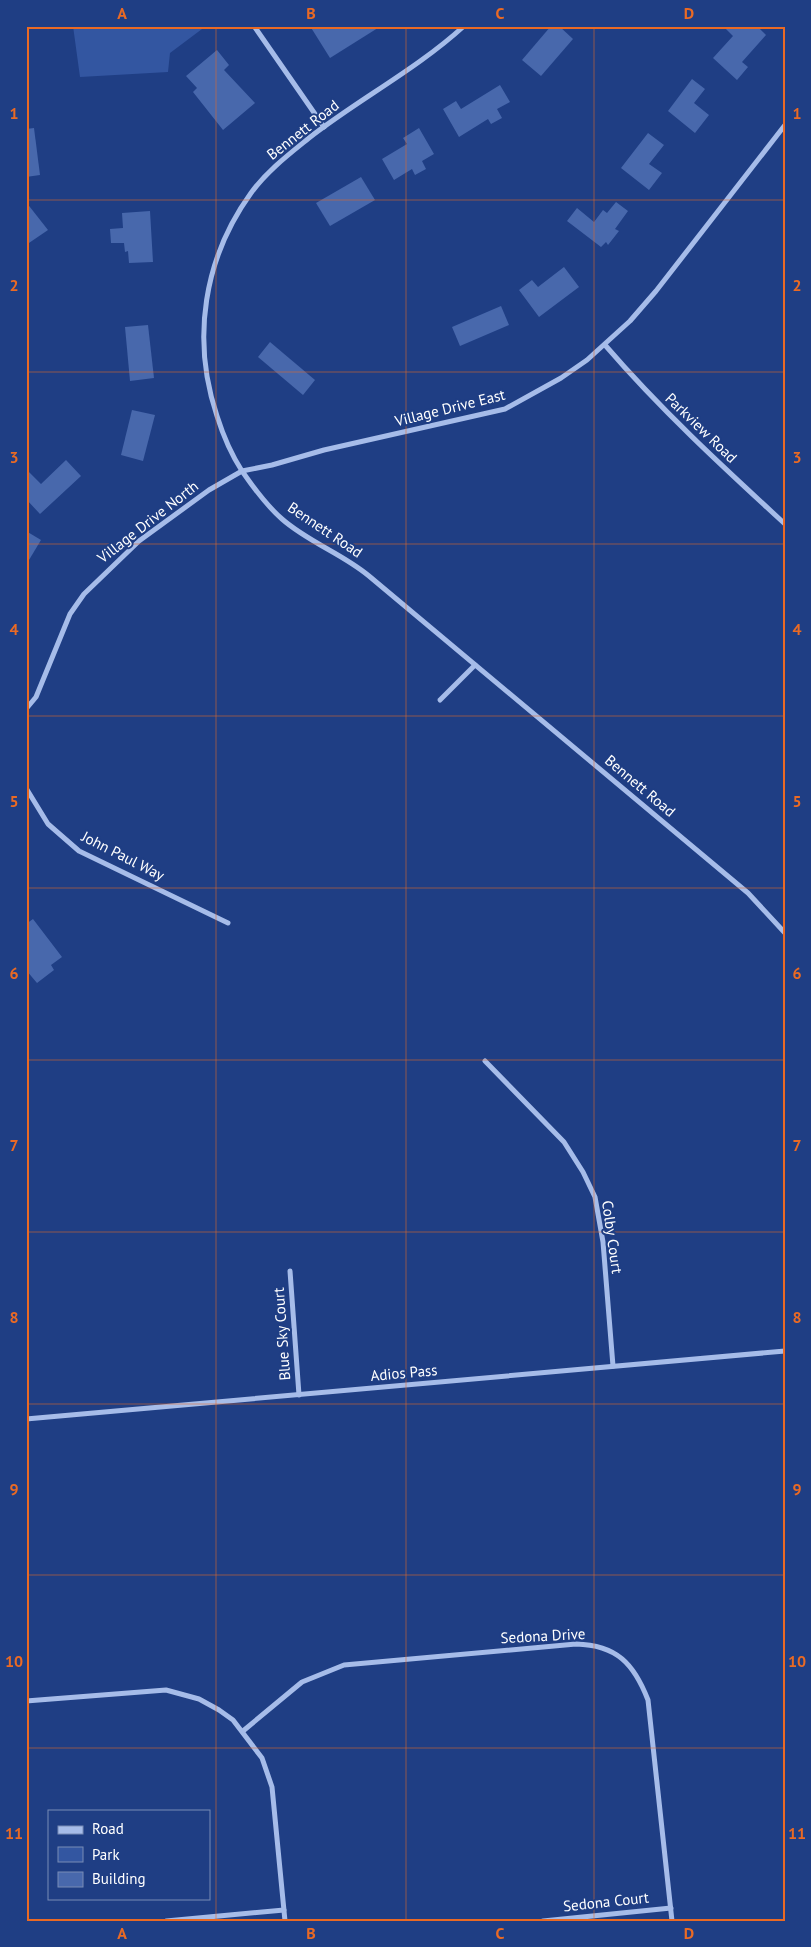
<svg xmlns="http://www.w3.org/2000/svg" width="811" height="1947" viewBox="0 0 811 1947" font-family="'PT Sans',sans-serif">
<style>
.green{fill:#3356a1}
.building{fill:#4868ac}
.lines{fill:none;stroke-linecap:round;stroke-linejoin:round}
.minor{stroke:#a6bce9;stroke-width:5}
.grid{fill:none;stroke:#ea6a24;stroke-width:1;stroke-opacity:0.55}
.labels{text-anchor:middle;stroke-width:4;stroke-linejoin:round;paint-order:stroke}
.street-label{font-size:15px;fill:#fff;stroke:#1f3e84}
.neatline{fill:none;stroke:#ea6a24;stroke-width:2}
.grid-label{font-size:16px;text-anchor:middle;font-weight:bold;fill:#ea6a24}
</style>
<rect width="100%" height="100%" fill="#1f3e84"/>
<polygon class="green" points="73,26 206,26 170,53 168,72 80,77"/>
<g class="building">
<polygon points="310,26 381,26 330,58"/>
<polygon points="551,26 559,26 573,39 541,76 522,60"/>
<polygon points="723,26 757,26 766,35 742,62 748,67 737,80 713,58 733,36"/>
<polygon points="217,50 229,65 224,70 255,103 223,130 193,92 197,88 186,76"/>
<polygon points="692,79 705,89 694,103 709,115 695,133 668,111"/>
<polygon points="500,85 510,102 497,109 502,118 491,124 488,119 459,137 443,109 456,101 461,109"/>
<polygon points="34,128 40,175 26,177 26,129"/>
<polygon points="419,128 434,154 422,161 426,169 415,175 412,169 394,180 382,159 407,144 403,138"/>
<polygon points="648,133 664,145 649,164 662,173 649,190 621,168"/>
<polygon points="361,177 375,200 330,226 316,203"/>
<polygon points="26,202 48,230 26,245"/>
<polygon points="616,202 628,211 615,229 619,231 608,245 606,242 601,247 567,221 577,208 594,222 603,210 607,213"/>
<polygon points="150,211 153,262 129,263 128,251 125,252 124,243 111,243 110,229 123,228 122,213"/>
<polygon points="564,267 579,287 539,317 519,290 532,280 538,287"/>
<polygon points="501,306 509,325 460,346 452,327"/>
<polygon points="148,325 154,378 130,381 125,327"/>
<polygon points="270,342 315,380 303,395 258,357"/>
<polygon points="132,410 155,415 143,461 121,455"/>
<polygon points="66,460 81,476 40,514 26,499 26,469 41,484"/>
<polygon points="26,531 41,540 26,565"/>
<polygon points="33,919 62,957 51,965 54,970 37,983 26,970 26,924"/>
</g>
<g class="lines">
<g class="minor">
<polyline points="254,26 324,127"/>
<path d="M 464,26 C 417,69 359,99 309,138 C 288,155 267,171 251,193 C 204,258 191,339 217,416 C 223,435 231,454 242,471 C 253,487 267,506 282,519 C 308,542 343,554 369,576 C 496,681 622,787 748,893 L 785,933"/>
<path d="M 605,345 C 661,410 722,466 785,524"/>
<polyline points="440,700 475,665"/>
<polyline points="26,709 36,697 70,614 84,594 139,541 209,490 242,471 272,465 324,450 505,409 561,378 587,360 630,321 656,291 785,125"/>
<polyline points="26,788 48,824 79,851 228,923"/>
<polyline points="485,1061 564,1142 583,1172 595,1197 603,1242 613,1366"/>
<polyline points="290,1271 299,1395"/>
<polyline points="26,1419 785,1351"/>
<polyline points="26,1701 166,1690 199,1699 219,1710 233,1720 262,1758 272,1787 285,1921"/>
<path d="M 243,1731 L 302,1682 L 344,1665 L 576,1644 C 617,1645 634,1664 648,1700 L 672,1921"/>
<polyline points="166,1921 284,1910"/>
<polyline points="543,1921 671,1908"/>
</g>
</g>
<path class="grid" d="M 216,26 L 216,1921M 406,26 L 406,1921M 594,26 L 594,1921M 26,200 L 785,200M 26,372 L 785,372M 26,544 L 785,544M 26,716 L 785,716M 26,888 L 785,888M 26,1060 L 785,1060M 26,1232 L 785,1232M 26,1404 L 785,1404M 26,1575 L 785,1575M 26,1748 L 785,1748"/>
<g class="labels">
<g class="street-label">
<text transform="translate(303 130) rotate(-38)" y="5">Bennett Road</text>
<text transform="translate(450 408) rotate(-14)" y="5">Village Drive East</text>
<text transform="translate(701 428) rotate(44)" y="5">Parkview Road</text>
<text transform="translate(148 522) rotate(-38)" y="5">Village Drive North</text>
<text transform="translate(325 530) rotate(34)" y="5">Bennett Road</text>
<text transform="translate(640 786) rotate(40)" y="5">Bennett Road</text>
<text transform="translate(123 856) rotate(27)" y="5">John Paul Way</text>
<text transform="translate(612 1237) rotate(82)" y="5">Colby Court</text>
<text transform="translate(282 1334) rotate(-94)" y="5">Blue Sky Court</text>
<text transform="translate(404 1373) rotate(-5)" y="5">Adios Pass</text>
<text transform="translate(543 1636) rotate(-3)" y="5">Sedona Drive</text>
<text transform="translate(606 1902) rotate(-6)" y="5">Sedona Court</text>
</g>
</g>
<rect width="811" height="1947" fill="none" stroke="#1f3e84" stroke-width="55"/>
<rect x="48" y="1810" width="162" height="90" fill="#1f3e84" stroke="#798bb5"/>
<rect x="58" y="1826" width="25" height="8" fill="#a6bce9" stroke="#798bb5"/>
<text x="92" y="1834" font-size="15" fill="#ffffff">Road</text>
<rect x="58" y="1847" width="25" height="15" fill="#3356a1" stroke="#798bb5"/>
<text x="92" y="1860" font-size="15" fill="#ffffff">Park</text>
<rect x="58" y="1872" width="25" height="15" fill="#4868ac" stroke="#798bb5"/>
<text x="92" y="1884" font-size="15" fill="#ffffff">Building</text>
<rect x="28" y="28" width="756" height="1892" class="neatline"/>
<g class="grid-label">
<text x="122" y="19">A</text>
<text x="311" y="19">B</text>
<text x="500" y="19">C</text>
<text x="689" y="19">D</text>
<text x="14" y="119">1</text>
<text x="797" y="119">1</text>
<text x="14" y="291">2</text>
<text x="797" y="291">2</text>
<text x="14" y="463">3</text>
<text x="797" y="463">3</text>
<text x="14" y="635">4</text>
<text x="797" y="635">4</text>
<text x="14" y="807">5</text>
<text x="797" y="807">5</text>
<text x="14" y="979">6</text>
<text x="797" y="979">6</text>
<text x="14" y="1151">7</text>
<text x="797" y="1151">7</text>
<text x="14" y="1323">8</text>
<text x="797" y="1323">8</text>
<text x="14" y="1495">9</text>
<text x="797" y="1495">9</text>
<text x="14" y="1667">10</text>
<text x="797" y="1667">10</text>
<text x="14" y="1839">11</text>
<text x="797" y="1839">11</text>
<text x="122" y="1939">A</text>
<text x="311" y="1939">B</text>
<text x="500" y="1939">C</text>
<text x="689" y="1939">D</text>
</g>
</svg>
